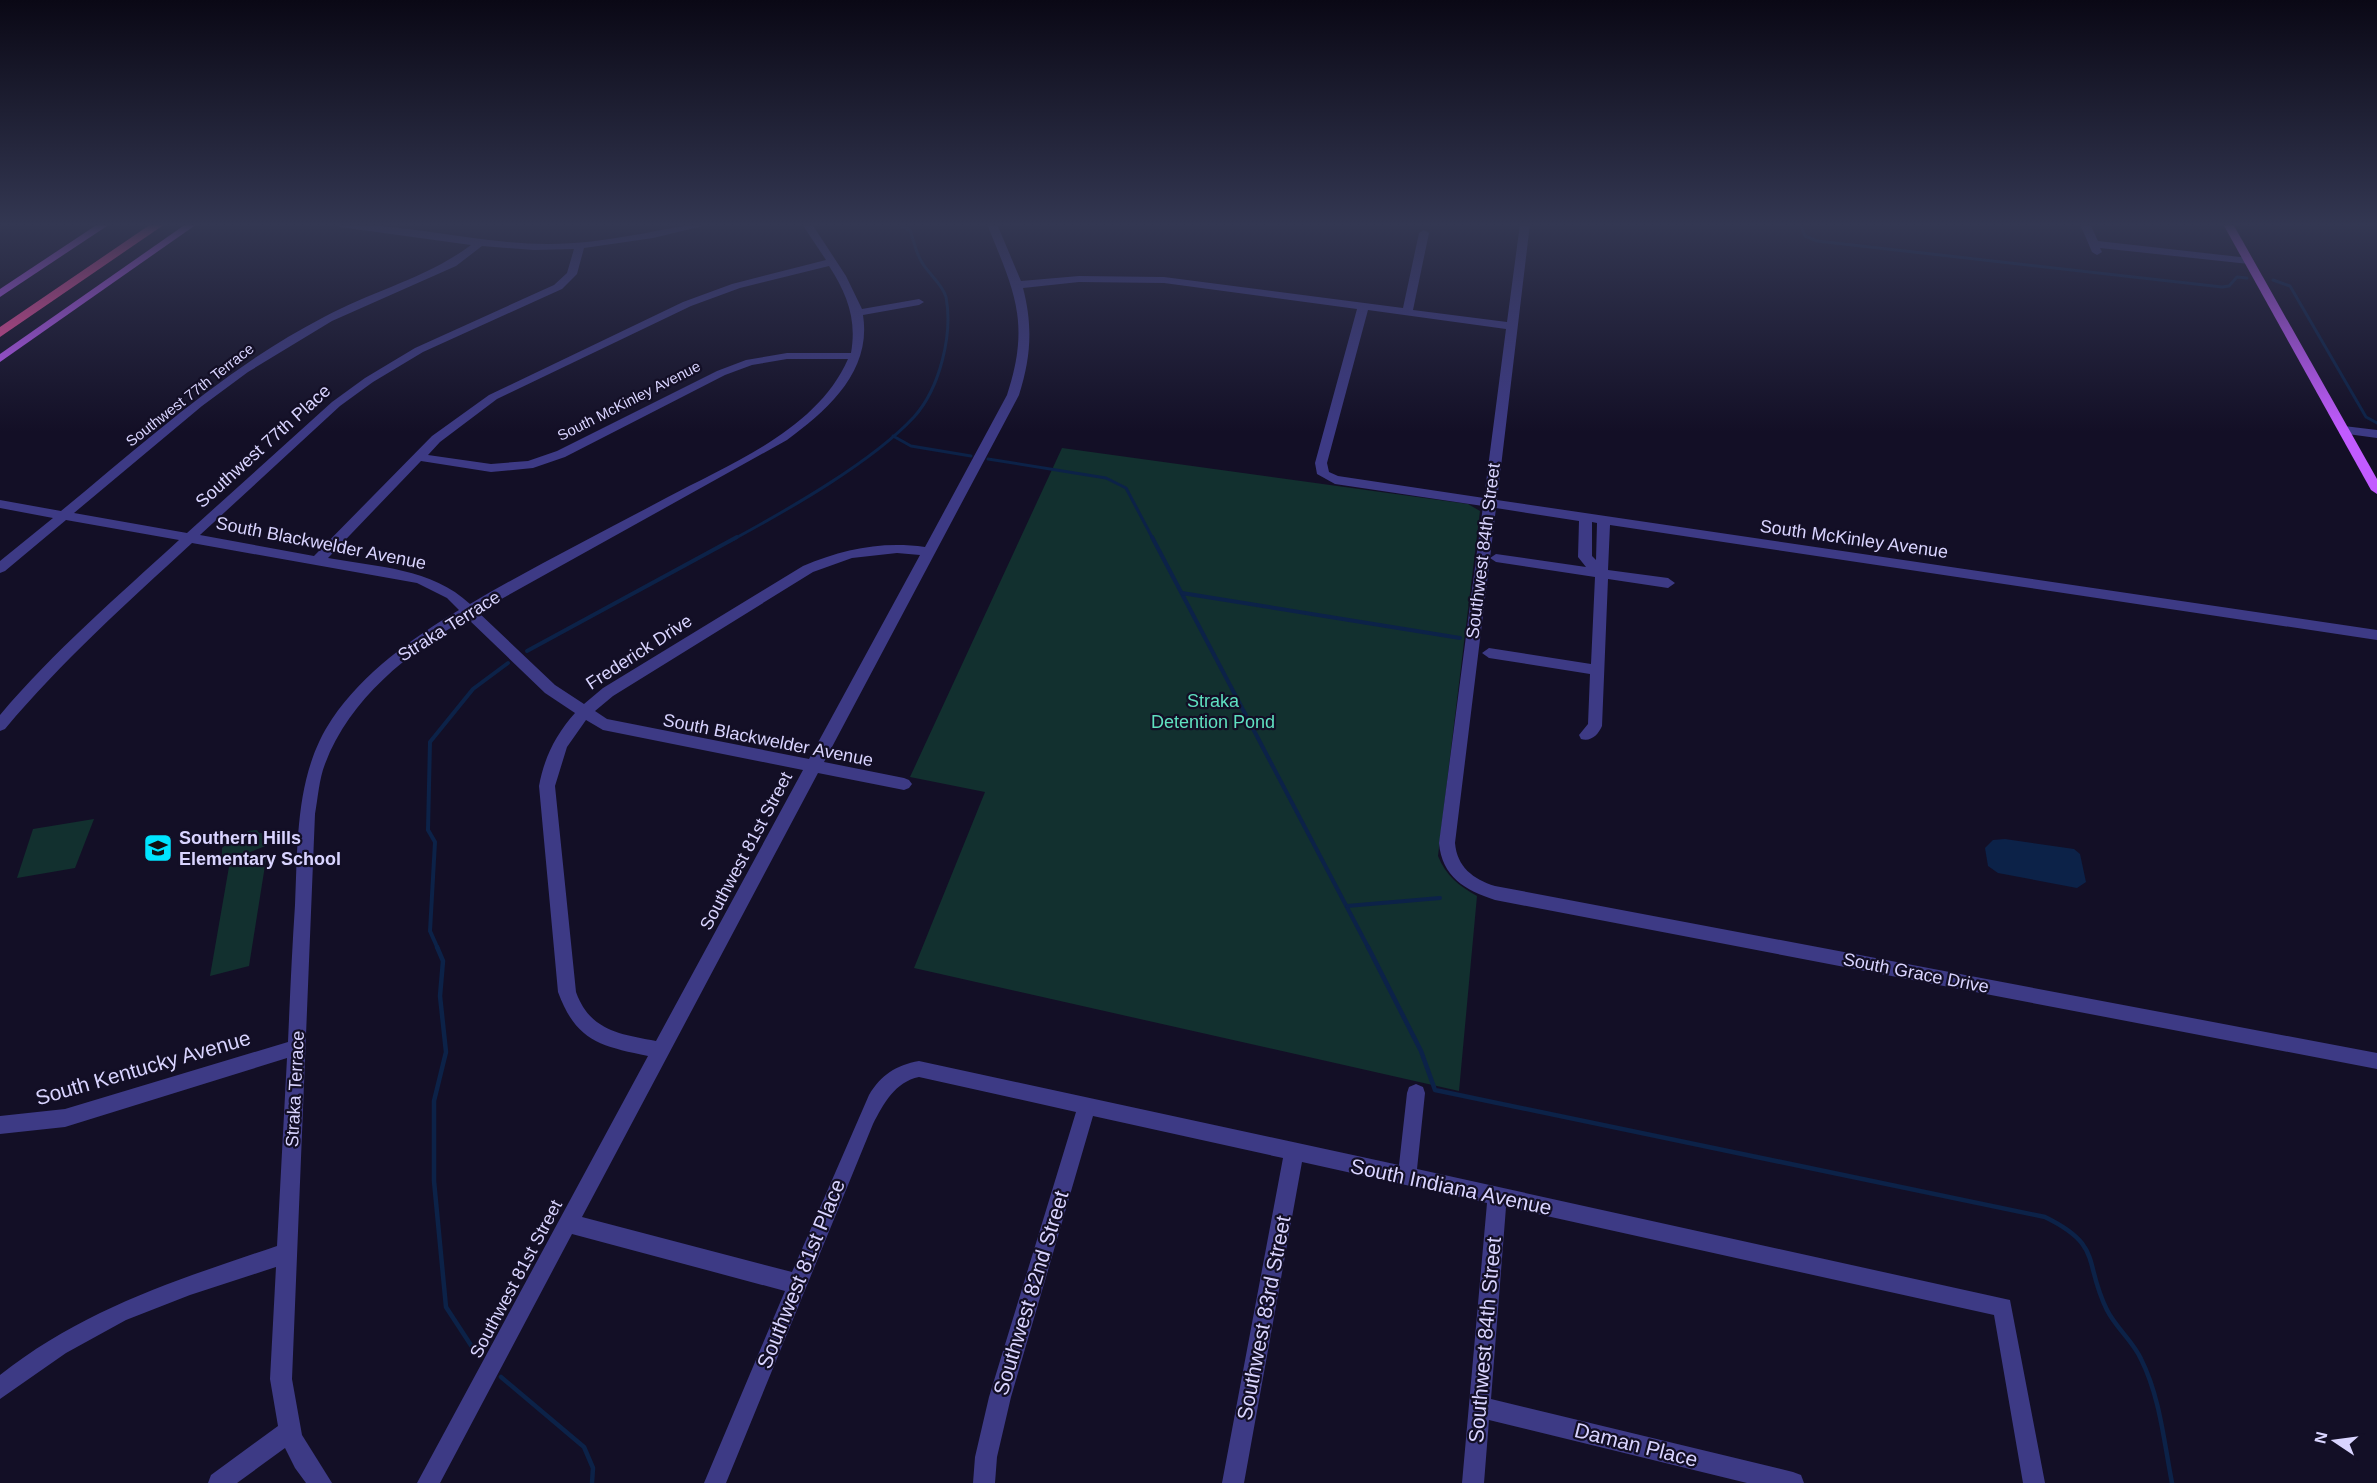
<svg xmlns="http://www.w3.org/2000/svg" width="2377" height="1483" viewBox="0 0 2377 1483" font-family="Arial,sans-serif">
<style>
.green{fill:#12302f}
.water{fill:#0c2248}
.lines{fill:none;stroke-linecap:round;stroke-linejoin:round}
.stream-far2{stroke:#0c2248;stroke-width:3}
.stream-far1{stroke:#0c2248;stroke-width:4}
.stream{stroke:#0c2248;stroke-width:4.5}
.minor{fill:#3d3a85;fill-rule:evenodd}
.major{fill:#c25bff;fill-rule:evenodd}
.highway{fill:#ff4fa3;fill-rule:evenodd}
.labels{text-anchor:middle;stroke-width:4.5;stroke-linejoin:round;paint-order:stroke}
.far-street-label{font-size:15px;fill:#d9d4ff;stroke:#130f26}
.street-label{font-size:18px;fill:#d9d4ff;stroke:#130f26}
.park-label{font-size:18px;fill:#5fe0c0;stroke:#130f26}
.poi-label{font-size:18px;font-weight:bold;fill:#d9d4ff;stroke:#130f26;text-anchor:start}
.near-street-label{font-size:21px;fill:#d9d4ff;stroke:#130f26}
</style>
<rect width="100%" height="100%" fill="#130f26"/>
<g class="green">
<path d="M 1062,448 L 1468,504 L 1480,511 L 1438,856 C 1446,876 1459,886 1477,896 L 1459,1091 L 914,968 L 985,792 L 910,777 Z"/>
<polygon points="94,819 75,868 17,878 33,829"/>
<path d="M 257,830 L 259,833 L 271,834 L 268,845 L 235,858 L 222,858 L 222,848 C 230,840 240,839 248,831 Z"/>
<polygon points="267,853 249,966 210,976 230,861"/>
</g>
<polygon class="water" points="2005,839 2074,849 2080,854 2086,882 2077,888 1998,873 1988,866 1985,848 1993,840"/>
<g class="lines">
<g class="stream-far2">
<polyline points="1800,224 1805,236 1817,241 2222,287 2229,286 2237,277 2247,278"/>
<polyline points="2273,280 2290,286 2366,417 2377,423"/>
<polyline points="893,436 911,446 971,456"/>
<polyline points="988,459 1106,478 1126,488 1153,539"/>
<path d="M 734,539 C 789,509 872,462 914,417 C 940,388 953,334 946,297 C 943,285 929,274 923,264 C 916,255 914,241 910,230 L 896,224"/>
</g>
<g class="stream-far1">
<polyline points="1152,537 1369,949"/>
<polyline points="1182,593 1460,638"/>
<polyline points="527,651 737,537"/>
<polyline points="1347,906 1440,898"/>
<polyline points="438,949 430,931 435,842 428,830 430,742 473,689 508,663"/>
</g>
<g class="stream">
<polyline points="437,947 443,961 440,996 446,1052 434,1101 434,1181 446,1307 478,1356"/>
<path d="M 1368,947 L 1421,1051 L 1435,1090 L 2045,1217 C 2104,1246 2083,1262 2107,1310 C 2116,1328 2133,1341 2141,1359 C 2160,1397 2164,1442 2172,1483"/>
<polyline points="501,1377 584,1447 593,1468 592,1483"/>
</g>
<g class="minor">
<path d="M 335,224 C 407,223 477,244 548,244 C 577,244 606,240 634,235 C 660,231 685,224 711,224 L 653,238 L 584,248 L 577,274 L 562,289 L 423,352 L 373,382 L 340,406 L 200,535 L 314,556 L 432,436 L 489,395 L 683,302 L 732,284 L 826,260 L 802,224 L 812,224 L 846,276 L 862,309 L 919,299 L 924,302 L 919,305 L 863,315 C 872,371 828,410 787,440 L 478,612 L 555,685 L 584,704 L 603,688 L 803,566 C 843,549 882,541 925,547 L 1007,395 C 1031,322 1014,291 987,224 L 997,224 L 1021,281 L 1079,276 L 1164,277 L 1403,308 L 1419,233 L 1424,230 L 1429,233 L 1413,310 L 1507,322 L 1520,224 L 1530,224 L 1497,500 L 2377,630 L 2377,640 L 1610,525 L 1608,570 L 1668,578 L 1675,583 L 1668,588 L 1608,579 L 1602,726 C 1598,735 1591,742 1581,739 L 1579,735 L 1588,724 L 1590,674 L 1489,658 L 1482,653 L 1489,648 L 1591,664 L 1595,577 L 1496,562 L 1490,558 L 1455,843 C 1457,867 1473,879 1495,886 L 2377,1053 L 2377,1069 L 1495,900 C 1465,890 1442,877 1439,843 L 1483,506 L 1335,484 L 1317,474 L 1315,463 L 1357,309 L 1164,283 L 1079,282 L 1023,288 C 1033,326 1031,357 1019,395 L 824,762 L 904,778 L 909,780 L 912,784 L 909,788 L 904,790 L 818,773 L 582,1217 L 792,1272 L 869,1095 C 881,1075 896,1065 919,1061 L 1399,1165 L 1407,1093 L 1409,1087 L 1416,1084 L 1423,1087 L 1425,1093 L 1417,1169 L 2010,1300 L 2045,1483 L 2023,1483 L 1994,1315 L 1506,1207 L 1491,1399 L 1793,1472 L 1801,1475 L 1804,1483 L 1747,1483 L 1489,1420 L 1484,1483 L 1462,1483 L 1487,1203 L 1302,1162 L 1244,1483 L 1222,1483 L 1283,1158 L 1093,1116 L 1011,1397 L 997,1457 L 995,1483 L 973,1483 L 975,1457 L 989,1397 L 1076,1112 L 919,1077 C 895,1082 884,1103 873,1124 L 726,1483 L 704,1483 L 785,1291 L 572,1234 L 440,1483 L 417,1483 L 648,1056 C 600,1046 576,1041 558,992 L 539,786 C 544,758 556,734 575,713 L 545,693 L 467,618 C 408,653 350,698 325,764 C 319,779 318,798 315,814 L 292,1379 L 302,1435 L 332,1483 L 306,1483 L 295,1468 L 285,1448 L 237,1483 L 208,1483 L 211,1475 L 278,1426 L 270,1379 L 276,1267 L 190,1295 L 126,1320 L 66,1353 L 0,1399 L 0,1375 C 85,1308 177,1280 277,1246 L 287,1058 L 65,1127 L 0,1134 L 0,1116 L 65,1109 L 288,1042 C 290,996 292,950 295,905 C 298,842 295,774 332,719 C 364,672 411,639 459,610 L 447,598 L 417,583 L 192,543 C 127,603 62,661 5,729 L 0,731 L 0,715 C 54,651 117,597 179,540 L 66,520 L 5,571 L 0,573 L 0,561 L 53,518 L 0,508 L 0,500 L 61,511 C 145,442 227,367 324,317 C 372,291 427,278 471,245 L 340,227 ZM 482,246 L 534,250 L 574,249 L 567,273 L 554,285 L 415,348 L 365,378 L 332,402 L 187,533 L 74,513 L 202,406 L 248,372 L 332,321 L 456,266 ZM 829,266 C 847,294 857,319 851,353 L 787,353 L 746,360 L 717,371 L 557,451 L 528,461 L 491,464 L 428,455 L 440,442 L 497,399 L 691,306 L 740,288 ZM 1368,310 L 1506,329 L 1484,498 L 1338,476 L 1329,472 L 1327,463 ZM 787,359 L 848,359 C 817,430 730,464 666,498 C 601,533 534,566 470,604 C 432,568 377,567 328,558 L 421,461 L 491,472 L 533,468 L 565,457 L 725,375 L 752,365 ZM 1496,508 L 1579,521 L 1578,557 L 1586,567 L 1496,554 L 1490,558 ZM 1592,522 L 1597,523 L 1596,560 L 1592,556 ZM 897,553 L 920,555 L 809,759 L 607,719 L 595,711 L 613,696 L 813,572 L 852,558 ZM 586,720 L 603,730 L 803,770 L 656,1041 C 620,1034 590,1031 576,992 L 555,786 L 567,747 Z"/>
<polygon points="2080,224 2090,224 2098,241 2249,258 2254,261 2249,264 2100,248 2102,252 2097,255 2092,252"/>
<polygon points="2344,426 2377,430 2377,438 2340,433 2340,427"/>
</g>
<g class="major">
<polygon points="98,224 110,224 0,297 0,289"/>
<polygon points="186,224 197,224 0,362 0,354"/>
<polygon points="2223,224 2233,224 2377,479 2377,494 2371,490"/>
</g>
<polygon class="highway" points="151,224 165,224 0,337 0,327"/>
</g>
<linearGradient id="sky" x2="0" y2="1"><stop stop-color="#0a0815"/><stop offset="0.52" stop-color="#333752"/><stop offset="1" stop-color="#333752" stop-opacity="0"/></linearGradient>
<rect width="2377" height="432" fill="url(#sky)"/>
<defs>
<g id="school-square" transform="scale(1.5)"><rect x="-9" y="-9" width="18" height="18" rx="4" fill="#00e5ff" stroke="#130f26"/><path d="M0-5L7-2L0 1L-7-2ZM-4 1L0 2.5L4 1V4Q0 6-4 4Z" fill="#111"/></g>
</defs>
<g fill-rule="evenodd">
<use href="#school-square" x="158" y="848"/>
</g>
<g class="labels">
<g class="far-street-label">
<text transform="translate(190 395) rotate(-38)" y="5">Southwest 77th Terrace</text>
<text transform="translate(629 401) rotate(-27)" y="5">South McKinley Avenue</text>
</g>
<g class="street-label">
<text transform="translate(263 446) rotate(-42)" y="6">Southwest 77th Place</text>
<text transform="translate(1854 539) rotate(8)" y="6">South McKinley Avenue</text>
<text transform="translate(321 543) rotate(11)" y="6">South Blackwelder Avenue</text>
<text transform="translate(1483 551) rotate(-83)" y="6">Southwest 84th Street</text>
<text transform="translate(449 626) rotate(-32)" y="6">Straka Terrace</text>
<text transform="translate(639 652) rotate(-33)" y="6">Frederick Drive</text>
<text transform="translate(768 740) rotate(11)" y="6">South Blackwelder Avenue</text>
<text transform="translate(746 851) rotate(-62)" y="6">Southwest 81st Street</text>
<text transform="translate(1916 973) rotate(11)" y="6">South Grace Drive</text>
<text transform="translate(295 1089) rotate(-87)" y="6">Straka Terrace</text>
<text transform="translate(516 1279) rotate(-62)" y="6">Southwest 81st Street</text>
</g>
<g class="park-label">
<text x="1213" y="707">Straka<tspan x="1213" dy="21">Detention Pond</tspan></text>
</g>
<g class="poi-label">
<text x="179" y="844">Southern Hills<tspan x="179" dy="21">Elementary School</tspan></text>
</g>
<g class="near-street-label">
<text transform="translate(143 1068) rotate(-16)" y="7">South Kentucky Avenue</text>
<text transform="translate(1451 1187) rotate(12)" y="7">South Indiana Avenue</text>
<text transform="translate(801 1274) rotate(-68)" y="7">Southwest 81st Place</text>
<text transform="translate(1031 1293) rotate(-73)" y="7">Southwest 82nd Street</text>
<text transform="translate(1264 1318) rotate(-79)" y="7">Southwest 83rd Street</text>
<text transform="translate(1485 1340) rotate(-85)" y="7">Southwest 84th Street</text>
<text transform="translate(1636 1445) rotate(14)" y="7">Daman Place</text>
</g>
</g>
<g transform="translate(2335 1441) rotate(283)" stroke="#130f26" stroke-width="4.5" paint-order="stroke">
<path d="M0-4.5L10 22L0 15L-10 22Z" fill="#d9d4ff"/>
<text y="-9" font-size="16" font-weight="bold" text-anchor="middle" fill="#d9d4ff">N</text>
</g>
</svg>
